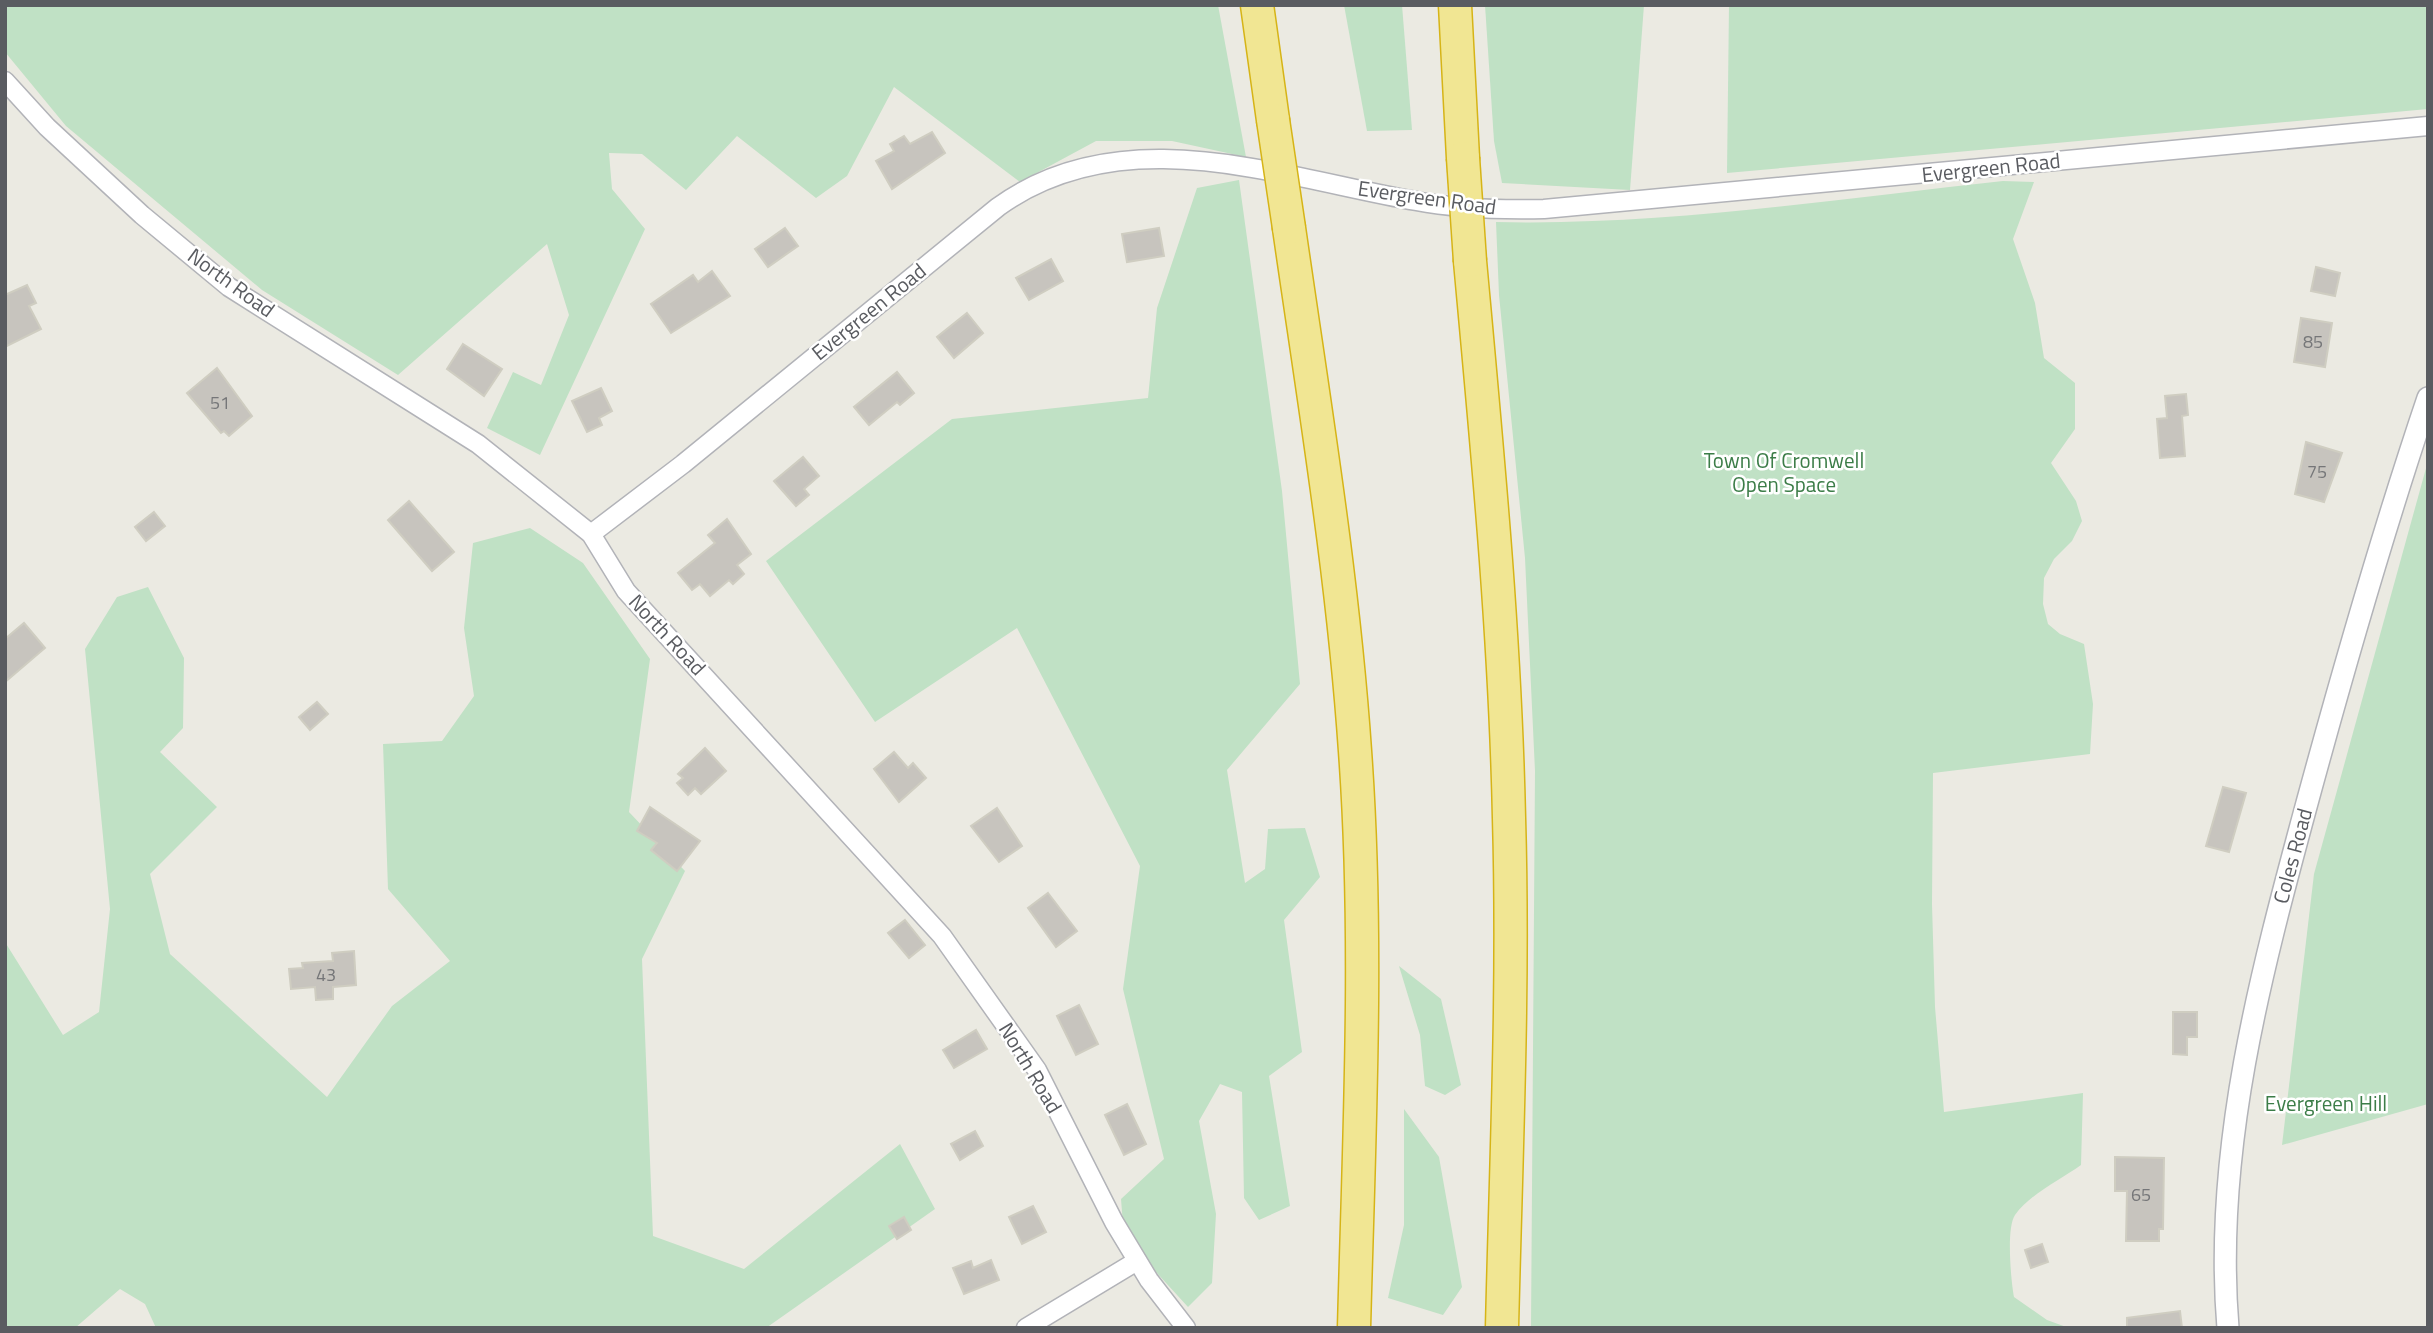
<svg xmlns="http://www.w3.org/2000/svg" width="2433" height="1333" viewBox="0 0 2433 1333" font-family="'Titillium Web',sans-serif">
<style>
.green{fill:#c0e1c5}
.building{fill:#c7c4be;stroke:#cfcdc1;stroke-width:2}
.lines{fill:none;stroke-linecap:round;stroke-linejoin:round}
.minor-casing{stroke:#b2b3b8;stroke-width:21}
.tertiary-casing{stroke:#b2b3b8;stroke-width:24}
.motorway-casing{stroke:#d6b417;stroke-width:35}
.minor{stroke:#fff;stroke-width:18}
.tertiary{stroke:#fff;stroke-width:21}
.motorway{stroke:#f1e693;stroke-width:32}
.motorway-bridge-casing{stroke:#d6b417;stroke-width:35;stroke-linecap:butt}
.motorway-bridge{stroke:#f1e693;stroke-width:32}
.labels{text-anchor:middle;stroke-width:5;stroke-linejoin:round;paint-order:stroke}
.number-label{font-size:18px;fill:#757678}
.street-label{font-size:21px;fill:#5a5c61;stroke:#fff}
.park-label{font-size:21px;fill:#3c7d48;stroke:#fff}
</style>
<rect width="100%" height="100%" fill="#ebeae2"/>
<g class="green">
<polygon points="5,5 1218,5 1246,157 1172,141 1096,141 1020,182 894,87 847,176 816,198 737,136 686,190 642,154 609,153 612,189 645,229 540,455 487,428 513,372 541,385 569,315 547,244 398,375 262,290 66,126 5,52"/>
<polygon points="1344,5 1402,5 1412,130 1367,131"/>
<polygon points="1485,5 1644,5 1630,190 1502,183 1494,141"/>
<polygon points="1729,5 2428,5 2428,109 1727,173"/>
<polygon points="1239,180 1282,491 1300,684 1227,770 1245,883 1265,869 1268,829 1305,828 1320,877 1284,920 1302,1052 1269,1076 1290,1206 1259,1220 1244,1198 1242,1092 1220,1084 1199,1121 1216,1214 1212,1283 1188,1307 1124,1237 1121,1199 1164,1159 1123,989 1140,866 1017,628 875,722 766,561 952,419 1148,398 1157,308 1197,188"/>
<path d="M 2003,181 L 2034,182 L 2013,239 L 2035,303 L 2044,358 L 2075,383 L 2075,429 L 2051,463 L 2076,501 L 2082,521 L 2072,541 L 2054,559 L 2044,578 L 2043,604 L 2048,624 L 2060,634 L 2084,644 L 2093,704 L 2090,754 L 1933,773 L 1932,904 L 1935,1007 L 1944,1112 L 2083,1093 L 2081,1165 C 2060,1180 2030,1194 2015,1215 C 2006,1228 2011,1281 2014,1297 L 2047,1320 L 2069,1328 L 1531,1328 L 1535,771 L 1525,558 L 1499,295 L 1496,222 C 1665,226 1835,199 2003,181 Z"/>
<polygon points="2428,461 2428,1104 2282,1145 2314,874"/>
<polygon points="530,528 583,563 650,659 629,812 685,871 642,959 653,1236 744,1269 900,1144 935,1209 766,1328 156,1328 145,1304 120,1289 75,1328 5,1328 5,942 63,1035 99,1012 110,909 85,649 117,597 148,587 184,658 183,728 160,752 217,807 150,874 170,954 327,1097 392,1006 450,961 388,889 383,744 442,741 474,696 464,628 473,543"/>
<polygon points="1399,966 1441,999 1461,1085 1445,1095 1425,1086 1420,1035"/>
<polygon points="1404,1109 1439,1157 1462,1287 1443,1315 1388,1298 1404,1225"/>
</g>
<g class="building">
<polygon points="932,132 945,153 892,189 876,161 894,151 890,144 904,136 910,144"/>
<polygon points="785,228 798,246 768,267 755,249"/>
<polygon points="1159,228 1164,256 1127,262 1122,234"/>
<polygon points="1051,259 1063,281 1029,300 1016,278"/>
<polygon points="2316,267 2340,273 2335,296 2311,291"/>
<polygon points="712,271 730,296 671,333 651,304 693,275 698,282"/>
<polygon points="27,285 36,303 29,306 41,329 5,347 5,295"/>
<polygon points="967,313 983,333 954,358 937,337"/>
<polygon points="2301,318 2332,323 2325,367 2294,362"/>
<polygon points="463,344 502,369 484,396 447,369"/>
<polygon points="217,368 252,416 229,436 224,431 221,433 187,393"/>
<polygon points="897,372 914,393 900,405 897,402 869,425 854,407"/>
<polygon points="601,388 612,411 599,418 602,425 587,432 572,401"/>
<polygon points="2186,394 2188,415 2182,416 2185,456 2160,458 2157,419 2167,418 2165,396"/>
<polygon points="2306,442 2342,453 2324,502 2295,494"/>
<polygon points="803,457 819,476 804,489 809,495 796,506 774,481"/>
<polygon points="409,501 454,552 432,571 388,520"/>
<polygon points="154,512 165,526 146,541 135,527"/>
<polygon points="727,519 751,554 737,565 744,574 733,584 729,580 710,596 700,584 692,590 678,573 715,543 708,535"/>
<polygon points="24,623 45,648 5,682 5,639"/>
<polygon points="317,702 328,714 310,730 299,717"/>
<polygon points="705,748 726,771 701,794 695,788 688,795 677,783 683,778 678,774"/>
<polygon points="894,752 908,768 913,763 926,778 899,802 874,769"/>
<polygon points="2223,787 2246,793 2229,852 2206,846"/>
<polygon points="650,807 700,841 677,871 651,850 657,843 637,831"/>
<polygon points="997,808 1022,846 999,862 971,826"/>
<polygon points="1048,893 1077,931 1056,947 1028,908"/>
<polygon points="905,920 925,945 909,958 888,933"/>
<polygon points="354,951 356,985 333,987 333,999 316,1000 315,987 291,989 289,969 303,968 302,963 333,961 332,953"/>
<polygon points="1079,1005 1098,1044 1076,1055 1057,1016"/>
<polygon points="2173,1012 2197,1012 2197,1037 2187,1037 2187,1055 2173,1054"/>
<polygon points="976,1030 987,1049 954,1068 943,1050"/>
<polygon points="1127,1104 1146,1144 1124,1155 1105,1115"/>
<polygon points="975,1131 983,1146 960,1160 951,1144"/>
<polygon points="2115,1157 2164,1158 2163,1229 2159,1229 2159,1241 2126,1241 2127,1191 2115,1191"/>
<polygon points="1033,1206 1046,1232 1022,1244 1009,1217"/>
<polygon points="904,1217 911,1230 897,1239 889,1226"/>
<polygon points="2042,1244 2048,1262 2031,1268 2025,1250"/>
<polygon points="991,1260 999,1280 964,1294 953,1268 971,1261 973,1268"/>
<polygon points="2180,1311 2182,1328 2127,1328 2127,1318"/>
</g>
<g class="lines">
<g class="minor-casing">
<g id="minor">
<polyline points="5,81 47,127 142,215 229,287 478,444 591,534 626,591 942,936 1037,1070 1114,1222 1149,1280 1186,1328"/>
<path d="M 591,534 L 683,464 L 998,207 C 1123,117 1279,177 1416,201 C 1458,209 1501,210 1544,209 L 2428,126"/>
<polyline points="1026,1328 1137,1261"/>
</g>
</g>
<g class="tertiary-casing">
<path id="tertiary" d="M 2228,1328 C 2213,1150 2261,973 2307,803 C 2344,667 2383,531 2428,398"/>
</g>
<g class="motorway-casing">
<g id="motorway">
<polyline points="1257,5 1273,120"/>
<polyline points="1455,5 1463,158"/>
<path d="M 1289,228 C 1314,402 1343,576 1355,751 C 1369,943 1359,1136 1354,1328"/>
<path d="M 1470,261 C 1487,447 1505,632 1509,818 C 1514,988 1506,1158 1502,1328"/>
</g>
</g>
<use href="#minor" class="minor"/>
<use href="#tertiary" class="tertiary"/>
<use href="#motorway" class="motorway"/>
<g class="motorway-bridge-casing">
<g id="motorway-bridge">
<polyline points="1273,120 1289,228"/>
<polyline points="1463,158 1470,261"/>
</g>
</g>
<use href="#motorway-bridge" class="motorway-bridge"/>
</g>
<g class="labels">
<g class="number-label">
<text x="2313" y="348">85</text>
<text x="220" y="409">51</text>
<text x="2317" y="478">75</text>
<text x="326" y="981">43</text>
<text x="2141" y="1201">65</text>
</g>
<g class="street-label">
<text transform="translate(1991 168) rotate(-6)" y="7">Evergreen Road</text>
<text transform="translate(1427 198) rotate(8)" y="7">Evergreen Road</text>
<text transform="translate(231 283) rotate(36)" y="7">North Road</text>
<text transform="translate(869 312) rotate(-39)" y="7">Evergreen Road</text>
<text transform="translate(667 635) rotate(47)" y="7">North Road</text>
<text transform="translate(2293 856) rotate(-75)" y="7">Coles Road</text>
<text transform="translate(1030 1068) rotate(59)" y="7">North Road</text>
</g>
<g class="park-label">
<text x="1784" y="468">Town Of Cromwell<tspan x="1784" dy="24">Open Space</tspan></text>
<text x="2326" y="1111">Evergreen Hill</text>
</g>
</g>
<rect width="2433" height="1333" fill="none" stroke="#5a5c61" stroke-width="14"/>
</svg>
